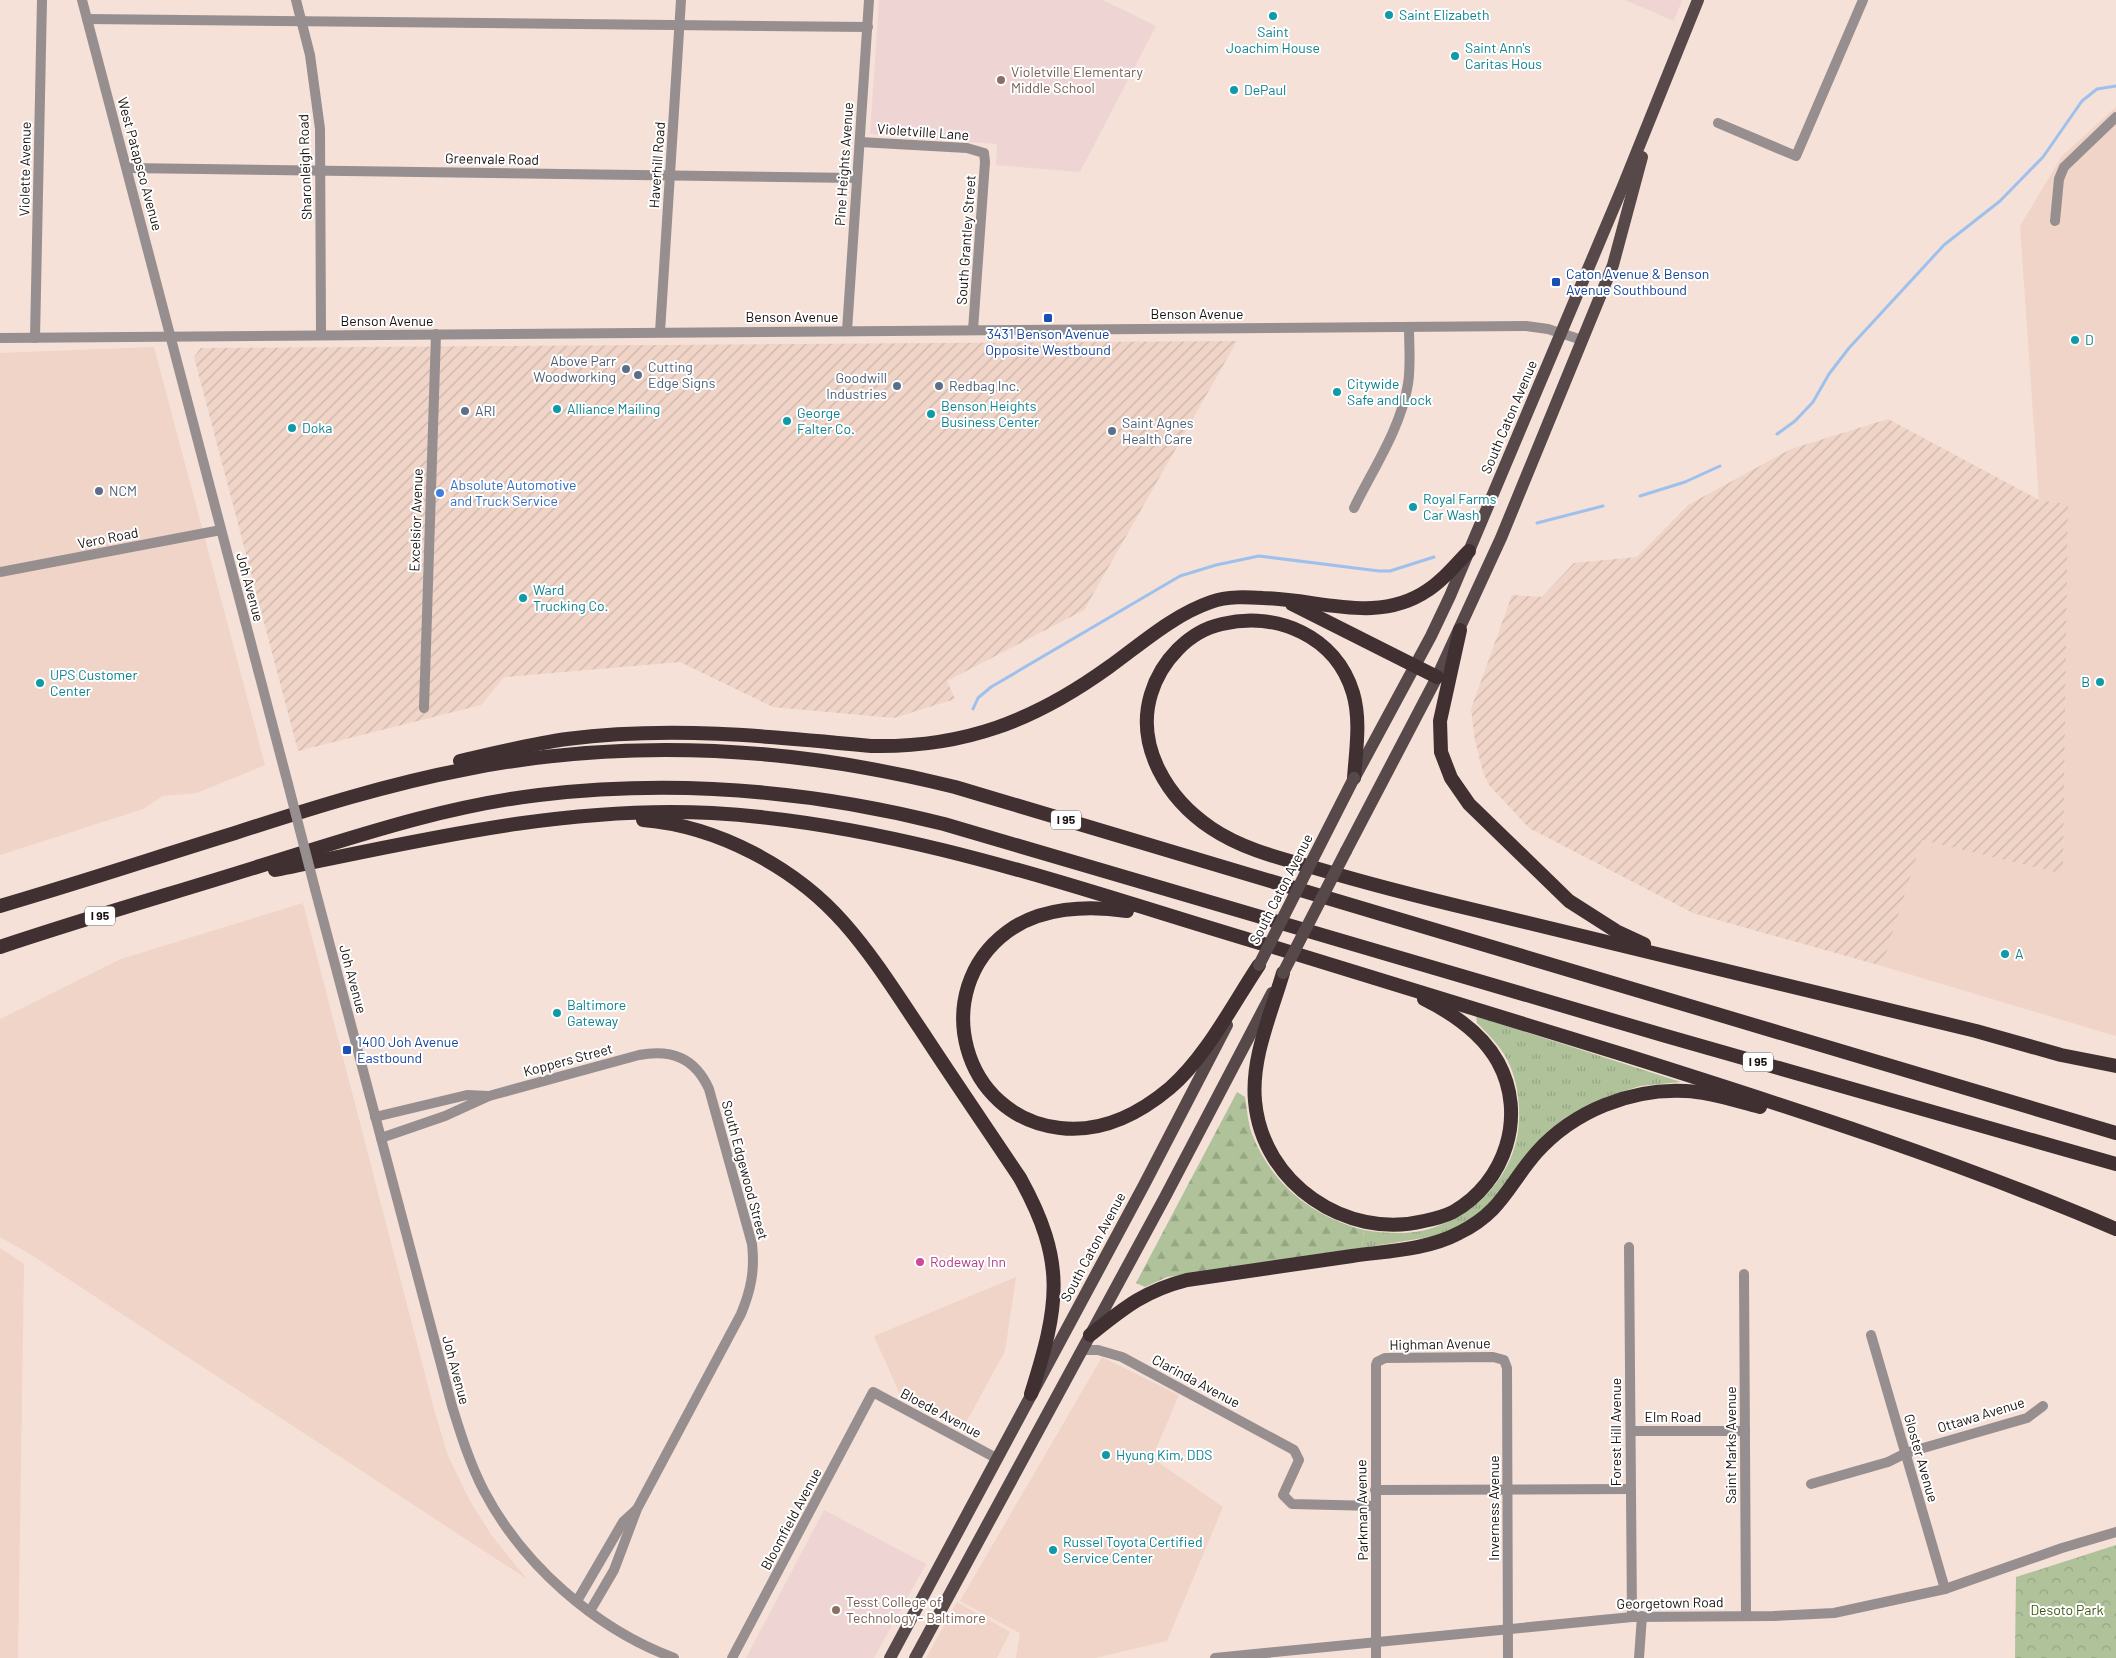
<svg xmlns="http://www.w3.org/2000/svg" width="2116" height="1658" viewBox="0 0 2116 1658" font-family="Barlow,sans-serif">
<style>
.built{fill:#efd4c7}
.industrial{fill:url(#industrial-furrows)}
.education{fill:#efd4d4}
.medical{fill:#efd4d3}
.grass{fill:url(#grass-tufts)}
.forest{fill:url(#forest-firs)}
.park{fill:url(#park-crowns)}
.lines{fill:none;stroke-linecap:round;stroke-linejoin:round}
.stream{stroke:#9ec0ed;stroke-width:3}
.minor{stroke:#978e8f;stroke-width:10}
.major{stroke:#57484a;stroke-width:12}
.highway{stroke:#413032;stroke-width:14}
.minor-bridge{stroke:#978e8f;stroke-width:10}
.major-bridge{stroke:#57484a;stroke-width:12}
.culture-dot{fill:#0f9aa8;stroke:#fff;stroke-width:2}
.education-dot{fill:#8d6e63;stroke:#fff;stroke-width:2}
.transit-dot{fill:#1a4fb4;stroke:#fff;stroke-width:2}
.service-dot{fill:#5c6f8a;stroke:#fff;stroke-width:2}
.shop-dot{fill:#3f7fe0;stroke:#fff;stroke-width:2}
.hotel-dot{fill:#d1479c;stroke:#fff;stroke-width:2}
.labels{text-anchor:middle;stroke-width:4;stroke-linejoin:round;paint-order:stroke}
.shield{fill:#fff;stroke:#5d5957;stroke-width:1}
.shield-label{font-size:12px;font-weight:bold;fill:#18120f}
.culture-label{font-size:14px;fill:#0d838f;stroke:#fff;text-anchor:start}
.education-label{font-size:14px;fill:#785e54;stroke:#fff;text-anchor:start}
.street-label{font-size:14px;fill:#18120f;stroke:#fff}
.transit-label{font-size:14px;fill:#164399;stroke:#fff;text-anchor:start}
.service-label{font-size:14px;fill:#4e5e75;stroke:#fff;text-anchor:start}
.shop-label{font-size:14px;fill:#366cbe;stroke:#fff;text-anchor:start}
.hotel-label{font-size:14px;fill:#b23c85;stroke:#fff;text-anchor:start}
.park-label{font-size:14px;fill:#3e590d;stroke:#fff}
</style>
<defs>
<pattern id="industrial-furrows" width="10" height="10" patternUnits="userSpaceOnUse" patternTransform="scale(1.25)"><rect width="10" height="10" fill="#efd4c7"/><path d="M-1 1l2-2M0 10L10 0M9 11l2-2" fill="none" stroke="#ccb5aa"/></pattern>
<pattern id="grass-tufts" width="24" height="20" patternUnits="userSpaceOnUse" patternTransform="scale(1.25)"><rect width="24" height="20" fill="#afc29a"/><path d="M3 7l-1-3M5 7V3M7 7l1-3M15 17l-1-3M17 17v-4M19 17l1-3" fill="none" stroke="#96a684"/></pattern>
<pattern id="forest-firs" width="22" height="20" patternUnits="userSpaceOnUse" patternTransform="scale(1.25)"><rect width="22" height="20" fill="#afc29a"/><path d="M5 1l3.5 6h-7zM16 11l3.5 6h-7z" fill="#96a684"/></pattern>
<pattern id="park-crowns" width="20" height="18" patternUnits="userSpaceOnUse" patternTransform="scale(1.25)"><rect width="20" height="18" fill="#afc29a"/><path d="M2 6a3 3 0 1 1 6 0M12 15a3 3 0 1 1 6 0" fill="none" stroke="#96a684"/></pattern>
</defs>
<rect width="100%" height="100%" fill="#f5e1d7"/>
<g class="built">
<polygon points="2116,107 2116,1036 1882,966 1922,840 2063,874 2068,504 2039,500 2020,226 2062,156"/>
<polygon points="154,347 265,765 197,793 163,796 143,809 0,855 0,353"/>
<polygon points="303,903 434,1409 448,1456 470,1501 492,1536 527,1579 27,1252 0,1237 0,1019 121,959"/>
<polygon points="0,1248 24,1264 18,1658 0,1658"/>
<polygon points="1016,1277 1005,1351 964,1426 902,1399 874,1336"/>
<polygon points="1102,1357 1179,1395 1152,1458 1223,1507 1167,1641 1095,1658 1016,1658 1020,1633 960,1601"/>
<polygon points="957,1602 1010,1632 997,1658 926,1658"/>
</g>
<g class="industrial">
<polygon points="1237,341 1084,610 947,681 955,699 894,718 773,707 680,662 504,677 481,705 298,751 194,357 201,348"/>
<polygon points="1888,419 2039,500 2068,504 2063,874 1922,840 1882,966 1693,913 1529,828 1489,785 1483,772 1475,741 1471,709 1512,595 1542,597 1574,563 1637,557 1688,505 1791,449"/>
</g>
<g class="education">
<polygon points="879,0 1103,0 1156,26 1080,172 996,165 997,144 870,134"/>
<polygon points="824,1510 926,1564 874,1658 746,1658"/>
</g>
<polygon class="medical" points="1625,0 1682,0 1674,21"/>
<path class="grass" d="M 1476,1016 L 1681,1082 L 1640,1086 L 1606,1097 L 1573,1115 L 1487,1208 L 1460,1226 L 1436,1236 L 1362,1248 L 1364,1230 C 1384,1233 1405,1235 1425,1230 C 1476,1217 1517,1174 1519,1120 C 1520,1098 1516,1074 1504,1054 C 1497,1043 1487,1033 1477,1023 Z"/>
<path class="forest" d="M 1237,1092 L 1245,1097 C 1247,1109 1248,1123 1252,1134 C 1272,1185 1312,1216 1364,1230 L 1362,1248 L 1167,1277 L 1145,1287 L 1136,1283 Z"/>
<polygon class="park" points="2116,1545 2116,1658 2015,1658 2016,1577"/>
<g class="lines">
<g class="stream">
<polyline points="1777,434 1795,421 1813,402 1829,374 1849,348 1944,245 2000,201 2043,157 2082,101 2097,89 2116,86"/>
<polyline points="1640,496 1685,482 1720,466"/>
<polyline points="1537,523 1603,506"/>
<polyline points="973,709 978,698 991,687 1180,576 1216,565 1259,556 1379,571 1390,571 1434,557"/>
</g>
<g class="minor">
<polyline points="82,0 288,784"/>
<polyline points="296,0 310,55 320,129 321,335"/>
<polyline points="87,19 868,27"/>
<polyline points="1718,123 1796,156 1863,0"/>
<polyline points="860,142 967,148 984,153 985,162 973,330"/>
<polyline points="127,168 857,178"/>
<polyline points="2055,221 2059,179 2064,167 2116,117"/>
<polyline points="847,331 869,0"/>
<polyline points="660,332 681,0"/>
<polyline points="0,338 1526,326 1548,329 1582,340"/>
<polyline points="35,338 42,0"/>
<path d="M 1354,508 C 1373,469 1401,428 1408,384 C 1411,365 1409,346 1409,327"/>
<polyline points="0,572 221,530"/>
<polyline points="424,708 436,334"/>
<path d="M 315,889 L 452,1406 C 461,1435 470,1464 484,1491 C 523,1565 596,1629 674,1658"/>
<path d="M 489,1096 L 639,1055 C 672,1049 695,1058 709,1089 L 752,1244 C 755,1270 751,1290 741,1314 L 637,1509 L 614,1570 L 590,1611"/>
<polyline points="375,1117 467,1095 489,1096 445,1116 381,1138"/>
<polyline points="1629,1247 1632,1617"/>
<polyline points="1744,1274 1746,1616"/>
<polyline points="1871,1335 1945,1589"/>
<polyline points="1082,1350 1098,1350 1122,1357 1294,1450 1299,1460 1283,1495 1292,1504 1376,1506"/>
<polyline points="1631,1431 1745,1431"/>
<polyline points="1811,1484 1888,1462 1906,1453 2027,1418 2043,1406"/>
<polyline points="1375,1490 1630,1489"/>
<polyline points="577,1601 623,1522 636,1510"/>
<polyline points="732,1658 873,1392 996,1458"/>
<polyline points="1215,1658 1632,1617 1773,1616 1834,1613 1945,1589 2062,1548 2116,1532"/>
<polyline points="1376,1658 1376,1365 1377,1362 1385,1358 1493,1357 1504,1360 1507,1368 1508,1658"/>
<polyline points="1639,1658 1642,1616"/>
</g>
<g class="major">
<polyline points="1355,777 1431,636 1450,596 1623,186 1698,0"/>
<polyline points="1346,851 1437,677 1501,538 1613,265 1642,157"/>
<polyline points="890,1658 1144,1185 1227,1025"/>
<polyline points="915,1658 1165,1197 1272,993"/>
</g>
<g class="highway">
<polyline points="1292,604 1437,677"/>
<polyline points="1460,630 1440,721 1441,752 1451,778 1469,804 1569,901 1616,931 1644,944"/>
<path d="M 460,761 C 495,753 531,744 567,739 C 669,726 769,736 871,746 C 964,748 1034,721 1109,667 C 1141,644 1173,615 1211,602 C 1228,596 1246,597 1263,598 C 1319,599 1377,625 1428,590 C 1444,580 1456,564 1469,551"/>
<path d="M 1354,778 C 1356,750 1361,720 1353,693 C 1336,636 1277,611 1222,624 C 1189,631 1161,661 1151,694 C 1135,747 1168,799 1211,828 C 1242,849 1279,858 1315,868 C 1369,884 1424,898 1479,911 C 1645,951 1811,990 1976,1031 L 2061,1055 L 2116,1066"/>
<path d="M 643,820 C 717,826 795,867 844,923 C 874,957 898,996 923,1033 C 955,1082 988,1130 1020,1178 C 1067,1263 1059,1305 1031,1394"/>
<path d="M 275,870 C 418,841 564,805 712,813 C 904,824 1087,892 1270,946 C 1390,982 1509,1019 1628,1056 C 1793,1108 1957,1161 2116,1229"/>
<path d="M 0,906 C 79,883 157,857 235,833 C 312,808 388,784 467,769 C 630,737 795,747 955,787 L 2116,1133"/>
<path d="M 1127,911 C 1088,905 1040,907 1007,932 C 928,991 962,1117 1060,1128 C 1101,1133 1139,1114 1170,1088 C 1206,1057 1233,1004 1259,965"/>
<path d="M 0,947 C 86,918 174,893 260,866 C 351,838 444,806 539,795 C 676,779 810,790 944,824 L 1666,1036 L 2116,1164"/>
<path d="M 1283,973 C 1271,1014 1251,1058 1255,1101 C 1262,1183 1346,1240 1424,1221 C 1434,1219 1445,1216 1453,1212 C 1506,1182 1527,1115 1498,1062 C 1482,1033 1452,1013 1424,999"/>
<path d="M 1090,1335 C 1124,1308 1144,1291 1187,1280 C 1242,1272 1297,1264 1352,1256 C 1387,1251 1427,1250 1459,1233 C 1502,1212 1508,1185 1537,1152 C 1574,1111 1631,1088 1686,1091 C 1711,1092 1736,1101 1760,1107"/>
</g>
<polyline class="minor-bridge" points="288,784 315,889"/>
<g class="major-bridge">
<polyline points="1259,965 1354,778"/>
<polyline points="1283,973 1346,851"/>
</g>
</g>
<g class="culture-dot">
<circle cx="1389" cy="15" r="5"/>
<circle cx="1273" cy="16" r="5"/>
<circle cx="1455" cy="56" r="5"/>
<circle cx="1234" cy="90" r="5"/>
<circle cx="2075" cy="340" r="5"/>
<circle cx="1337" cy="392" r="5"/>
<circle cx="557" cy="409" r="5"/>
<circle cx="931" cy="414" r="5"/>
<circle cx="787" cy="421" r="5"/>
<circle cx="292" cy="428" r="5"/>
<circle cx="1413" cy="507" r="5"/>
<circle cx="523" cy="598" r="5"/>
<circle cx="2100" cy="682" r="5"/>
<circle cx="40" cy="683" r="5"/>
<circle cx="2005" cy="954" r="5"/>
<circle cx="557" cy="1013" r="5"/>
<circle cx="1106" cy="1455" r="5"/>
<circle cx="1053" cy="1550" r="5"/>
</g>
<g class="education-dot">
<circle cx="1001" cy="80" r="5"/>
<circle cx="836" cy="1610" r="5"/>
</g>
<g class="transit-dot">
<rect x="1551" y="277" width="10" height="10" rx="2.5"/>
<rect x="1043" y="313" width="10" height="10" rx="2.5"/>
<rect x="342" y="1045" width="10" height="10" rx="2.5"/>
</g>
<g class="service-dot">
<circle cx="626" cy="369" r="5"/>
<circle cx="638" cy="375" r="5"/>
<circle cx="897" cy="386" r="5"/>
<circle cx="939" cy="386" r="5"/>
<circle cx="465" cy="411" r="5"/>
<circle cx="1112" cy="431" r="5"/>
<circle cx="99" cy="491" r="5"/>
</g>
<circle class="shop-dot" cx="440" cy="493" r="5"/>
<circle class="hotel-dot" cx="920" cy="1262" r="5"/>
<g class="labels">
<g class="shield">
<rect x="1051" y="810.5" width="30" height="19" rx="4"/>
<rect x="85" y="906.5" width="30" height="19" rx="4"/>
<rect x="1743" y="1052.5" width="30" height="19" rx="4"/>
</g>
<g class="shield-label">
<text x="1066" y="824">I 95</text>
<text x="100" y="920">I 95</text>
<text x="1758" y="1066">I 95</text>
</g>
<g class="culture-label">
<text x="1399" y="20">Saint Elizabeth</text>
<text x="1273" y="37" text-anchor="middle">Saint<tspan x="1273" dy="16">Joachim House</tspan></text>
<text x="1465" y="53">Saint Ann's<tspan x="1465" dy="16">Caritas Hous</tspan></text>
<text x="1244" y="95">DePaul</text>
<text x="2085" y="345">D</text>
<text x="1347" y="389">Citywide<tspan x="1347" dy="16">Safe and Lock</tspan></text>
<text x="941" y="411">Benson Heights<tspan x="941" dy="16">Business Center</tspan></text>
<text x="567" y="414">Alliance Mailing</text>
<text x="797" y="418">George<tspan x="797" dy="16">Falter Co.</tspan></text>
<text x="302" y="433">Doka</text>
<text x="1423" y="504">Royal Farms<tspan x="1423" dy="16">Car Wash</tspan></text>
<text x="533" y="595">Ward<tspan x="533" dy="16">Trucking Co.</tspan></text>
<text x="50" y="680">UPS Customer<tspan x="50" dy="16">Center</tspan></text>
<text x="2090" y="687" text-anchor="end">B</text>
<text x="2015" y="959">A</text>
<text x="567" y="1010">Baltimore<tspan x="567" dy="16">Gateway</tspan></text>
<text x="1116" y="1460">Hyung Kim, DDS</text>
<text x="1063" y="1547">Russel Toyota Certified<tspan x="1063" dy="16">Service Center</tspan></text>
</g>
<g class="education-label">
<text x="1011" y="77">Violetville Elementary<tspan x="1011" dy="16">Middle School</tspan></text>
<text x="846" y="1607">Tesst College of<tspan x="846" dy="16">Technology - Baltimore</tspan></text>
</g>
<g class="street-label">
<text transform="translate(923 132) rotate(4)" y="5">Violetville Lane</text>
<text transform="translate(492 159) rotate(1)" y="5">Greenvale Road</text>
<text transform="translate(140 164) rotate(75)" y="5">West Patapsco Avenue</text>
<text transform="translate(844 164) rotate(-86)" y="5">Pine Heights Avenue</text>
<text transform="translate(657 165) rotate(-86)" y="5">Haverhill Road</text>
<text transform="translate(305 167) rotate(-92)" y="5">Sharonleigh Road</text>
<text transform="translate(25 169) rotate(-89)" y="5">Violette Avenue</text>
<text transform="translate(966 240) rotate(-86)" y="5">South Grantley Street</text>
<text x="1197" y="319">Benson Avenue</text>
<text x="792" y="322">Benson Avenue</text>
<text x="387" y="326">Benson Avenue</text>
<text transform="translate(1509 417) rotate(-67)" y="5">South Caton Avenue</text>
<text transform="translate(416 520) rotate(-88)" y="5">Excelsior Avenue</text>
<text transform="translate(108 538) rotate(-11)" y="5">Vero Road</text>
<text transform="translate(250 587) rotate(75)" y="5">Joh Avenue</text>
<text transform="translate(1281 889) rotate(-63)" y="5">South Caton Avenue</text>
<text transform="translate(353 979) rotate(75)" y="5">Joh Avenue</text>
<text transform="translate(568 1060) rotate(-15)" y="5">Koppers Street</text>
<text transform="translate(745 1170) rotate(75)" y="5">South Edgewood Street</text>
<text transform="translate(1093 1247) rotate(-62)" y="5">South Caton Avenue</text>
<text transform="translate(1440 1344) rotate(-1)" y="5">Highman Avenue</text>
<text transform="translate(456 1370) rotate(75)" y="5">Joh Avenue</text>
<text transform="translate(1196 1381) rotate(28)" y="5">Clarinda Avenue</text>
<text transform="translate(941 1413) rotate(28)" y="5">Bloede Avenue</text>
<text transform="translate(1981 1415) rotate(-17)" y="5">Ottawa Avenue</text>
<text x="1673" y="1422">Elm Road</text>
<text transform="translate(1616 1432) rotate(-90)" y="5">Forest Hill Avenue</text>
<text transform="translate(1731 1445) rotate(-90)" y="5">Saint Marks Avenue</text>
<text transform="translate(1921 1458) rotate(74)" y="5">Gloster Avenue</text>
<text transform="translate(1494 1508) rotate(-90)" y="5">Inverness Avenue</text>
<text transform="translate(1362 1510) rotate(-91)" y="5">Parkman Avenue</text>
<text transform="translate(791 1519) rotate(-62)" y="5">Bloomfield Avenue</text>
<text transform="translate(1670 1603) rotate(-1)" y="5">Georgetown Road</text>
</g>
<g class="transit-label">
<text x="1566" y="279">Caton Avenue &amp; Benson<tspan x="1566" dy="16">Avenue Southbound</tspan></text>
<text x="1048" y="339" text-anchor="middle">3431 Benson Avenue<tspan x="1048" dy="16">Opposite Westbound</tspan></text>
<text x="357" y="1047">1400 Joh Avenue<tspan x="357" dy="16">Eastbound</tspan></text>
</g>
<g class="service-label">
<text x="616" y="366" text-anchor="end">Above Parr<tspan x="616" dy="16">Woodworking</tspan></text>
<text x="648" y="372">Cutting<tspan x="648" dy="16">Edge Signs</tspan></text>
<text x="887" y="383" text-anchor="end">Goodwill<tspan x="887" dy="16">Industries</tspan></text>
<text x="949" y="391">Redbag Inc.</text>
<text x="475" y="416">ARI</text>
<text x="1122" y="428">Saint Agnes<tspan x="1122" dy="16">Health Care</tspan></text>
<text x="109" y="496">NCM</text>
</g>
<g class="shop-label">
<text x="450" y="490">Absolute Automotive<tspan x="450" dy="16">and Truck Service</tspan></text>
</g>
<g class="hotel-label">
<text x="930" y="1267">Rodeway Inn</text>
</g>
<g class="park-label">
<text x="2067" y="1615">Desoto Park</text>
</g>
</g>
</svg>
